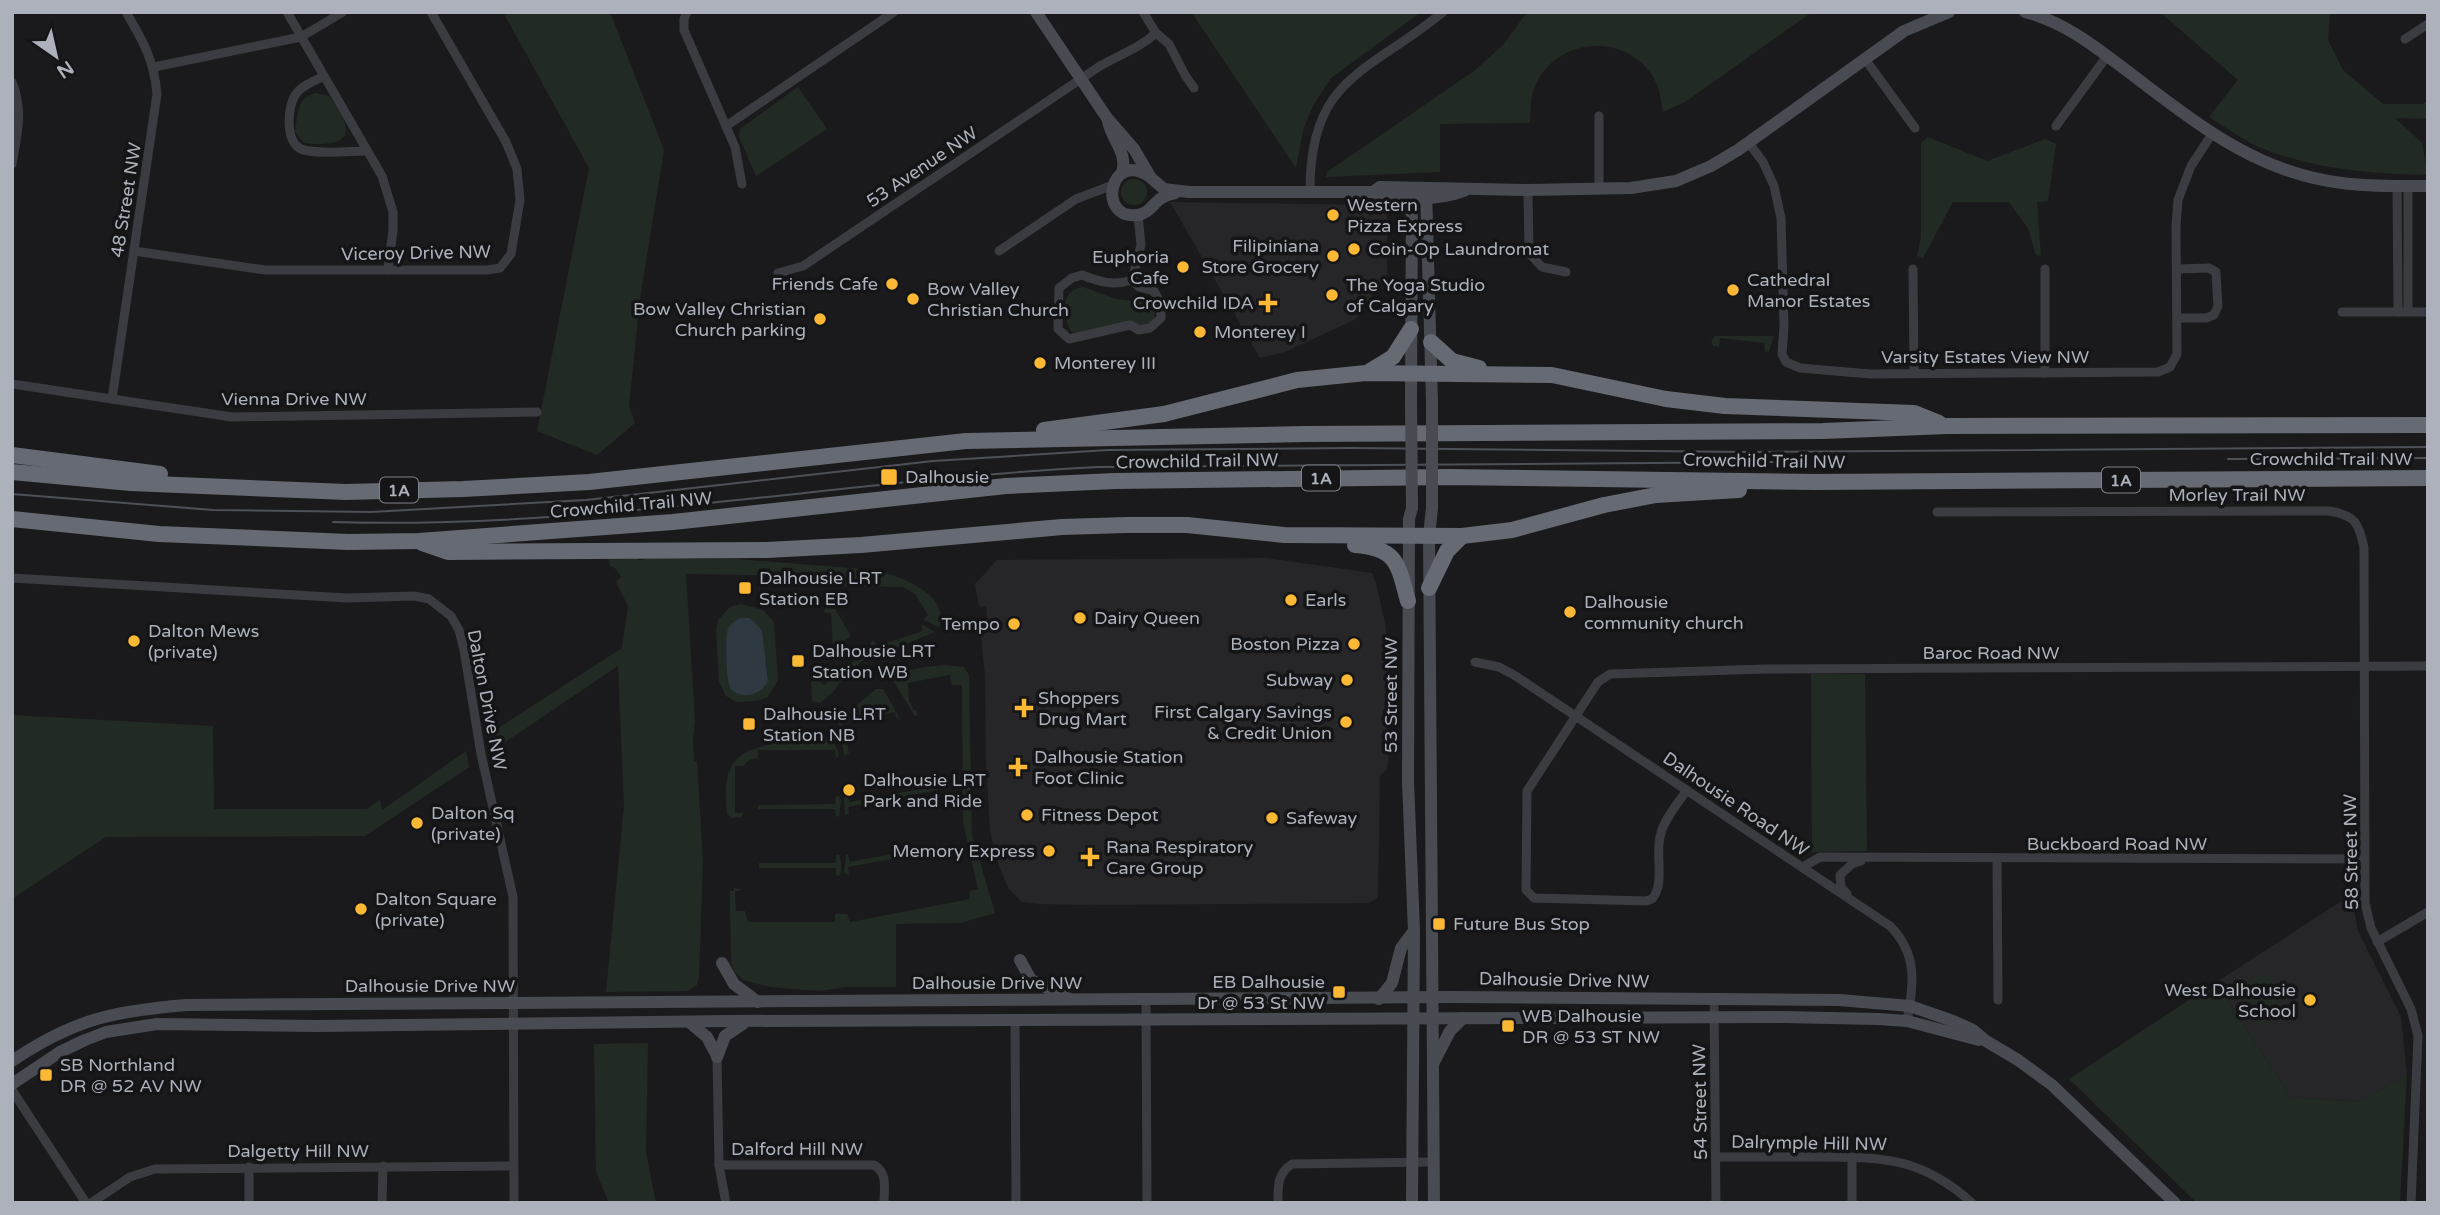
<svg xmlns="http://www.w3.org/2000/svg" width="2440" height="1215" viewBox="0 0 2440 1215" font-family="'Varela Round',sans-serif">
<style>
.built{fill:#262629}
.green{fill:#212b23;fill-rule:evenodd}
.water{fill:#2f3941}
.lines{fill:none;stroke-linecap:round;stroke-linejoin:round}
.street{stroke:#3b3c42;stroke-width:9}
.secondary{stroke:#484b52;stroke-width:12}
.highway{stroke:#666a73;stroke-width:16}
.tram{stroke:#4d5057;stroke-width:2}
.secondary-bridge{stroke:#484b52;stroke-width:12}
.poi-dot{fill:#fab834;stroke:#151517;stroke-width:2.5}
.labels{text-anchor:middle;stroke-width:7;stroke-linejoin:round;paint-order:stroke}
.shield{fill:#151517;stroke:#7f828a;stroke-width:2}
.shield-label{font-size:16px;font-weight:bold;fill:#acb1bc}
.street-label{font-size:18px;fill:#acb1bc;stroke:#151517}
.poi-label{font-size:18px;fill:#acb1bc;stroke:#151517;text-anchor:start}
</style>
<rect width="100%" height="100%" fill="#1a1a1c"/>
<g class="built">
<polygon points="1170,202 1387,205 1387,274 1356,319 1285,352 1260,358"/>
<polygon points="1266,558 1372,573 1376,583 1385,623 1389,663 1389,731 1391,735 1387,770 1380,775 1378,898 1369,903 1088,905 1039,904 1022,902 1008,888 995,855 990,830 986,762 985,676 980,627 988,626 986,606 979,607 975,584 997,560"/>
<polygon points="2351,895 2358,931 2401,1017 2407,1074 2360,1102 2291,1097 2215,983"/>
</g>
<g class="green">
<polygon points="503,12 610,12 664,150 640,299 629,406 635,423 597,455 537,431 589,168"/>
<polygon points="1191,12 1421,12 1331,78 1314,104 1304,127 1296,168"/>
<path d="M 1527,12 L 1812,12 L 1685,102 L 1663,112 C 1661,99 1659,86 1652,75 C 1621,28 1545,40 1532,96 C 1530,104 1531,114 1530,123 L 1440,124 L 1440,172 L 1326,177 L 1327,172 L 1474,71 L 1504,44 Z"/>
<path d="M 2160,12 L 2330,12 L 2328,40 L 2343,70 L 2383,104 L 2423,104 L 2428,101 L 2428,119 L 2395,118 L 2422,143 L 2428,175 C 2372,174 2313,169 2261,148 C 2243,140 2225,127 2209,117 L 2238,80 Z"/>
<polygon points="798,87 827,129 756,176 739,137 740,129"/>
<path d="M 316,93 L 329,96 C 334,104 340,112 344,121 C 355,147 319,145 304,143 L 295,132 C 298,115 296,97 316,93 Z"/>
<polygon points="1928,137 1987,161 2045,139 2056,144 2048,201 2037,202 2041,255 2038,256 2035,253 2029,230 2009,202 1953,202 1923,258 1917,256 1921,237 1921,143"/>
<circle cx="1134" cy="192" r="13"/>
<path d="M 1083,287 L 1116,299 L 1144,302 L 1152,305 L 1155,310 L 1153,324 L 1073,333 C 1065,325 1060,300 1072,291 C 1075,289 1079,288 1083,287 Z"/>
<polygon points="1715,336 1774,336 1769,351 1765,352 1764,343 1720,338 1719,347 1713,346 1711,341"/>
<path d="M 637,558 L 638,560 L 644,560 L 644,558 L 737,559 L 876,570 C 899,576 951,594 939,627 L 923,620 L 928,615 L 915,594 L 903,587 L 822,586 L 819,576 L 686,574 L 695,721 L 693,738 L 694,761 L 697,761 L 703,861 L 699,977 L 697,985 L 687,991 L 606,992 L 624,806 L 618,666 L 489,753 L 487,735 L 622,648 L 628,606 L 616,582 L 621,577 L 614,567 L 610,566 L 609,559 Z"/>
<path d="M 741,604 L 763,610 L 774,622 L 778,680 L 768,697 L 757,701 L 736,702 L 726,696 L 719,682 L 716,632 L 718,620 L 730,607 ZM 766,660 L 768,681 L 745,695 L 734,691 Z"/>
<polygon points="827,607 835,609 851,636 829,653 826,650 833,649 831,613 823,612"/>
<polygon points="921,624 935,632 881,654 876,652 870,644 873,640 877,646 923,631"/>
<polygon points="857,649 865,659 849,671 833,692 820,703 812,701 811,682 817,679 824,685 860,656"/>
<path d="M 945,665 L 964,667 L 969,675 L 972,835 L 995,913 L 960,923 L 896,924 L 896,987 L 845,987 L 819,991 L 770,987 L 743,980 L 735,972 L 731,963 L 730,899 L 730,891 L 734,891 L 734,888 L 744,890 L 735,891 L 736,911 L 745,911 L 748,922 L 835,922 L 835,914 L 847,914 L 850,922 L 970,899 L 969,891 L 978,889 L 963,822 L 962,685 L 952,685 L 950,675 L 908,683 L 909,702 L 911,703 L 913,710 L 916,710 L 918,715 L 915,716 L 894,682 C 903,667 928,667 945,665 Z"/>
<polygon points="1811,674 1865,674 1867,851 1812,852"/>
<polygon points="876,689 883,689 899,717 897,719 895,712 842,722 843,741 847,743 849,754 844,755 838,721"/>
<polygon points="12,715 213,726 214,809 367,809 380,800 382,810 466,751 469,767 365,836 106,837 12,899"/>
<path d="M 815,733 C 826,738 840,743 838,757 L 836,757 L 835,750 L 758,750 L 758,758 L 749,760 L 743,766 L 735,766 L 735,813 L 743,813 L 742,817 L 732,818 L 727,814 C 718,736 760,753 815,733 Z"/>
<polygon points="938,786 938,790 848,807 849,815 845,814 844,799 846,795 850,802"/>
<polygon points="836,796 839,796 841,801 839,817 836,816 835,809 758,809 758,805 835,804"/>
<polygon points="945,844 946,849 848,867 849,875 844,873 846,855 848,855 850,862"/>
<path d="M 836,855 L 839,855 C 841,861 843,871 839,876 L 836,875 L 836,868 L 759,868 L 759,863 L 836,863 Z"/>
<path d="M 2265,974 L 2272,978 C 2277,1004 2284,1008 2261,1025 L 2257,1023 L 2251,1006 L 2247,1005 L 2245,997 L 2247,983 Z"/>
<polygon points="2215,983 2291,1097 2360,1102 2407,1074 2400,1203 2197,1203 2069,1079"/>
<polygon points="648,1043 646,1152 656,1203 609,1203 596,1172 594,1044"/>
</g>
<path class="water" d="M 740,618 L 750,618 L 762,630 L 768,681 C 762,694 742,701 731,689 C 726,684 725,637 728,629 C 730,624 735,621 740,618 Z"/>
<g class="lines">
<g class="street">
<polyline points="287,12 382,176 393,212 393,230 388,270"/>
<polyline points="687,12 684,19 684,30 735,147 742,184"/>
<polyline points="1143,12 1156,33 1169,44 1185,75 1194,88"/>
<polyline points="2405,39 2428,24"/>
<polyline points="1865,59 1915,128"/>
<polyline points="154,67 301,37 343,12"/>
<path d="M 324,76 C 315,81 302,85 296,94 C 287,106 285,141 301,149 C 315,155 351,151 367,151"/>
<path d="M 12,82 C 24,110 17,135 12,164"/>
<polyline points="726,126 894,12"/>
<polyline points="2056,126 2107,56"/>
<polyline points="1748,142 1763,162 1774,186 1781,218 1784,327 1782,354 1786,362 1800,368 1870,374 2158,372 2170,367 2177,354 2176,225 2178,200 2191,166 2212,134"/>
<polyline points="2397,186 2398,312"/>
<polyline points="2408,186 2408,312"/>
<polyline points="1599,189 1599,116"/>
<path d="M 1310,190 C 1310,76 1369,73 1443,12"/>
<polyline points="1528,190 1529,253 1542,267 1566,272"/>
<polyline points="134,251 265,270 487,270 500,268 511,254 520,200 517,169 506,142 431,12"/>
<polyline points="999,251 1076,199 1113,185"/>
<polyline points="1913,269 1914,373"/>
<polyline points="2045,269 2045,373"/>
<polyline points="2177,269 2209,268 2216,272 2218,306 2214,315 2206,318 2177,318"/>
<path d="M 778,273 L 803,266 L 1100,66 C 1119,55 1140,48 1156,33"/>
<path d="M 1082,275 C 1100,282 1113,286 1132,280 L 1139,287 L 1154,291 L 1161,304 L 1161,318 L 1150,328 L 1139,330 L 1130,325 L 1069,339 L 1058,329 L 1059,288 L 1072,278 Z"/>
<polyline points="1132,280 1141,245 1138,215"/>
<polyline points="2342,312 2428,312"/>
<polyline points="12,384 232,417 537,412"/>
<path d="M 112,399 L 157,94 C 154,60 143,41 126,12"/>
<path d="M 1937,512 L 2329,511 C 2355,515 2359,523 2364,548 L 2365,903 L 2371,928 L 2411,1009 L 2418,1036 L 2411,1203"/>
<polyline points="12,578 347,598 414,596 429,599 451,616 459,630 464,650 481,754 513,897 514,1203"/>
<path d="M 1475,662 L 1499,667 L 1514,675 L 1890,926 C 1919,955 1913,985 1907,1021"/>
<path d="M 1687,790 C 1678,803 1665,818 1661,833 C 1654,853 1666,883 1652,899 L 1646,901 L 1534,898 L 1526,890 L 1527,791 L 1598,682 L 1610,674 L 1766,669 L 2428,666"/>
<polyline points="1997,859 1998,1000"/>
<polyline points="1803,867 1820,857 2365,859"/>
<polyline points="1847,894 1841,887 1840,875 1852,864 1861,861"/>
<polyline points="2377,942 2428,912"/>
<polyline points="1146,1000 1147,1203"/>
<polyline points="1714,1000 1716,1203"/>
<polyline points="1015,1020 1016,1203"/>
<polyline points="717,1057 719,1165 726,1203"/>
<polyline points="12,1090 86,1203"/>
<path d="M 1717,1157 C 1749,1157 1782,1157 1815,1157 C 1880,1157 1920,1156 1972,1203"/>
<polyline points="1852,1157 1852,1203"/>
<path d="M 719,1165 L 874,1165 C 888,1173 884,1188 884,1203"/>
<polyline points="91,1203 130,1177 155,1169 513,1166"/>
<polyline points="249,1203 249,1167"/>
<polyline points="382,1203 383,1166"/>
<path d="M 1278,1203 C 1278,1186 1277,1174 1292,1164 L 1433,1162"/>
</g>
<g class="secondary">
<path d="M 1036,12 L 1107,118 L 1134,149 L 1151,178 L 1164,189 L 1189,192 L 1373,192 C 1396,202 1440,200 1464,191"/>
<path d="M 2025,12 C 2069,23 2103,53 2139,80 C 2203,128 2259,173 2342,183 C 2370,187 2399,186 2428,186"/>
<path d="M 1108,121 C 1112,141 1128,152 1122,173"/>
<path d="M 1149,176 C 1109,150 1097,220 1137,215 C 1148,214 1152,205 1160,199 C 1164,196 1170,194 1175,193"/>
<polyline points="1426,189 1432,402"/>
<polyline points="1373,192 1380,187 1528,190 1631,188 1676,181 1711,166 1738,150 1904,31 1949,12"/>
<polyline points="1411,403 1412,192"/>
<polyline points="1432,508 1429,536 1434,1203"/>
<polyline points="1020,960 1031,980 1068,998"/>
<polyline points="722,963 734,984 758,1002"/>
<polyline points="1379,999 1392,983 1401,948 1413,932"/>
<polyline points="689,1022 707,1037 717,1056"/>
<polyline points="717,1057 725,1036 744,1023"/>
<path d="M 12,1061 C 74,1019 114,1011 186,1005 L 1450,997 L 1839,1000 L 1910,1006 L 1953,1021 L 1973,1030 L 1986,1041 L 2018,1060 L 2052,1085 L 2175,1203"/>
<polyline points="1433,1064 1450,1031 1463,1018"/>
<polyline points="12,1084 60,1052 85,1040 106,1032 157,1024 318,1026 731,1021 1783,1017 1878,1019 1907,1021 1979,1040"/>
<polyline points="1412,1203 1414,931 1408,781 1409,519 1412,508"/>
</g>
<g class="highway">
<polyline points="1431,342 1452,361 1479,368"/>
<polyline points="1370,371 1393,357 1411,329"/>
<polyline points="1044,430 1164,414 1297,380 1366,373 1552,375 1666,399 1725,406 1914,413 1939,423"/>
<polyline points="12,455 160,474"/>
<polyline points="12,472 131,483 346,492 463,489 589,482 966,441 1306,434 1823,431 1947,426 2428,425"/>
<polyline points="12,519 159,534 348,542 419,541 673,522 1006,486 1115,481 1448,477 1815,482 2428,478"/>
<polyline points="422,543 448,552 767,550 861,545 1062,527 1126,525 1187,525 1284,535 1462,536 1512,530 1604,505 1656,495 1739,490"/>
<path d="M 1355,545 C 1398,548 1398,565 1408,601"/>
<polyline points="1429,588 1447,551 1462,536"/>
</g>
<g class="tram">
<polyline points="2228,459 2428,458"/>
<polyline points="12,494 213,510 371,512 586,500 933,461 1108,450 1351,448 1749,452 2428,447"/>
<path d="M 333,522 C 589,530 843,480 1098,467 L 1797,462"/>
</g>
<g class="secondary-bridge">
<polyline points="1411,403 1412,508"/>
<polyline points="1432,508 1432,402"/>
</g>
</g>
<g class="poi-dot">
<circle cx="1333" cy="215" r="7"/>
<circle cx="1354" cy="249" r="7"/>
<circle cx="1333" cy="256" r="7"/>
<circle cx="1183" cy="267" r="7"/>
<circle cx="892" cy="284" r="7"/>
<circle cx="1733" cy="290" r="7"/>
<circle cx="1332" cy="295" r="7"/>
<circle cx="913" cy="299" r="7"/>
<path d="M1264.5 292.5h7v7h7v7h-7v7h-7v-7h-7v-7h7z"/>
<circle cx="820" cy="319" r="7"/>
<circle cx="1200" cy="332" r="7"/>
<circle cx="1040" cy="363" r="7"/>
<rect x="880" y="468" width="18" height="18" rx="3.5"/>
<rect x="738" y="581" width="14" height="14" rx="3.5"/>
<circle cx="1291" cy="600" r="7"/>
<circle cx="1570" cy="612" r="7"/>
<circle cx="1080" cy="618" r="7"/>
<circle cx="1014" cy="624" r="7"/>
<circle cx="134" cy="641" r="7"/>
<circle cx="1354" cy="644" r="7"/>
<rect x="791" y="654" width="14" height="14" rx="3.5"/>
<circle cx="1347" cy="680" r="7"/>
<path d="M1020.5 697.5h7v7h7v7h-7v7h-7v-7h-7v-7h7z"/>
<circle cx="1346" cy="722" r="7"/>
<rect x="742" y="717" width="14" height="14" rx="3.5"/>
<path d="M1014.5 756.5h7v7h7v7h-7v7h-7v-7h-7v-7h7z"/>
<circle cx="849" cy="790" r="7"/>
<circle cx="1027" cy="815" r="7"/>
<circle cx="1272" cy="818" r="7"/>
<circle cx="417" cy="823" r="7"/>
<circle cx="1049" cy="851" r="7"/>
<path d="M1086.5 846.5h7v7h7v7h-7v7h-7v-7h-7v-7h7z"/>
<circle cx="361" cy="909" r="7"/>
<rect x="1432" y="917" width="14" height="14" rx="3.5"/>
<rect x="1332" y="985" width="14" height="14" rx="3.5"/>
<circle cx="2310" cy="1000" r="7"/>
<rect x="1501" y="1019" width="14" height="14" rx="3.5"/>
<rect x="39" y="1068" width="14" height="14" rx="3.5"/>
</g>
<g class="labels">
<g class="shield">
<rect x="1302" y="465.5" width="38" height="25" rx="5"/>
<rect x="2102" y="467.5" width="38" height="25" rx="5"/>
<rect x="380" y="477.5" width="38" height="25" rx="5"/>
</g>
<g class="shield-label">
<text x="1321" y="484">1A</text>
<text x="2121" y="486">1A</text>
<text x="399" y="496">1A</text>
</g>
<g class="street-label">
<text transform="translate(922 167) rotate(-34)" y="6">53 Avenue NW</text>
<text transform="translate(126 200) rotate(-81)" y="6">48 Street NW</text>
<text transform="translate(416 253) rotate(-1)" y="6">Viceroy Drive NW</text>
<text x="1985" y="363">Varsity Estates View NW</text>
<text x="294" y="405">Vienna Drive NW</text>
<text x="2331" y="465">Crowchild Trail NW</text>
<text transform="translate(1197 461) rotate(-1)" y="6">Crowchild Trail NW</text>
<text transform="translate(1764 461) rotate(1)" y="6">Crowchild Trail NW</text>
<text x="2237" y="501">Morley Trail NW</text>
<text transform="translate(631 505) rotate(-5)" y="6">Crowchild Trail NW</text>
<text x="1991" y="659">Baroc Road NW</text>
<text transform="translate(1391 695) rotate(-90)" y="6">53 Street NW</text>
<text transform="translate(487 700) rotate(79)" y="6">Dalton Drive NW</text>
<text transform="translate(1736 804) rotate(34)" y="6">Dalhousie Road NW</text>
<text x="2117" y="850">Buckboard Road NW</text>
<text transform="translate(2351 852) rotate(-91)" y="6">58 Street NW</text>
<text transform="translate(1564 980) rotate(1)" y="6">Dalhousie Drive NW</text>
<text x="997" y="989">Dalhousie Drive NW</text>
<text x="430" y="992">Dalhousie Drive NW</text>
<text transform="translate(1700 1102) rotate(-91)" y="6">54 Street NW</text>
<text transform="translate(1809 1143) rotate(1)" y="6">Dalrymple Hill NW</text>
<text x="797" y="1155">Dalford Hill NW</text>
<text x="298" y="1157">Dalgetty Hill NW</text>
</g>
<g class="poi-label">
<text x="1347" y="211">Western<tspan x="1347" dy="21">Pizza Express</tspan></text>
<text x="1319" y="252" text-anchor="end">Filipiniana<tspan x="1319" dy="21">Store Grocery</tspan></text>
<text x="1368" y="255">Coin-Op Laundromat</text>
<text x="1169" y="263" text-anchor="end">Euphoria<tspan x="1169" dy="21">Cafe</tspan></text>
<text x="1747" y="286">Cathedral<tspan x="1747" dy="21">Manor Estates</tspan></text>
<text x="878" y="290" text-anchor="end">Friends Cafe</text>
<text x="1346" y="291">The Yoga Studio<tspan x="1346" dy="21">of Calgary</tspan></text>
<text x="927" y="295">Bow Valley<tspan x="927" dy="21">Christian Church</tspan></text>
<text x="1254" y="309" text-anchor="end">Crowchild IDA</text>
<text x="806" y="315" text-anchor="end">Bow Valley Christian<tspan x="806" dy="21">Church parking</tspan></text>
<text x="1214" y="338">Monterey I</text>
<text x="1054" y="369">Monterey III</text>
<text x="905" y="483">Dalhousie</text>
<text x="759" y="584">Dalhousie LRT<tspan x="759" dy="21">Station EB</tspan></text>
<text x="1305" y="606">Earls</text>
<text x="1584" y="608">Dalhousie<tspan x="1584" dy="21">community church</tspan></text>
<text x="1094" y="624">Dairy Queen</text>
<text x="1000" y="630" text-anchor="end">Tempo</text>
<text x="148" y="637">Dalton Mews<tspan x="148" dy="21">(private)</tspan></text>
<text x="1340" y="650" text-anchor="end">Boston Pizza</text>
<text x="812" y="657">Dalhousie LRT<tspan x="812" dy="21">Station WB</tspan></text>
<text x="1333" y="686" text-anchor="end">Subway</text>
<text x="1038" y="704">Shoppers<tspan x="1038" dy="21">Drug Mart</tspan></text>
<text x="1332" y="718" text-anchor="end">First Calgary Savings<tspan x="1332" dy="21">&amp; Credit Union</tspan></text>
<text x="763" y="720">Dalhousie LRT<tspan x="763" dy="21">Station NB</tspan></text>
<text x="1034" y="763">Dalhousie Station<tspan x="1034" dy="21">Foot Clinic</tspan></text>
<text x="863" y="786">Dalhousie LRT<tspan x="863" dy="21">Park and Ride</tspan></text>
<text x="431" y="819">Dalton Sq<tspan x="431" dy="21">(private)</tspan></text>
<text x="1041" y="821">Fitness Depot</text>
<text x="1286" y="824">Safeway</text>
<text x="1106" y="853">Rana Respiratory<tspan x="1106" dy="21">Care Group</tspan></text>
<text x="1035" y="857" text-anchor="end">Memory Express</text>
<text x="375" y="905">Dalton Square<tspan x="375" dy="21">(private)</tspan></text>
<text x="1453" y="930">Future Bus Stop</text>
<text x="1325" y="988" text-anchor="end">EB Dalhousie<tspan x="1325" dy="21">Dr @ 53 St NW</tspan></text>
<text x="2296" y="996" text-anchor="end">West Dalhousie<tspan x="2296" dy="21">School</tspan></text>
<text x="1522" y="1022">WB Dalhousie<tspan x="1522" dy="21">DR @ 53 ST NW</tspan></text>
<text x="60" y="1071">SB Northland<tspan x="60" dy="21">DR @ 52 AV NW</tspan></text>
</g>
</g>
<rect width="2440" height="1215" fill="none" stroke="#acb1bc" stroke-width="28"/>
<g transform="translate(56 56) rotate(146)" stroke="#151517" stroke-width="5" paint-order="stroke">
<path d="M0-5L12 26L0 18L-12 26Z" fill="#acb1bc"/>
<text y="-10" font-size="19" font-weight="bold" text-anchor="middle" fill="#acb1bc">N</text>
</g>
</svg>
